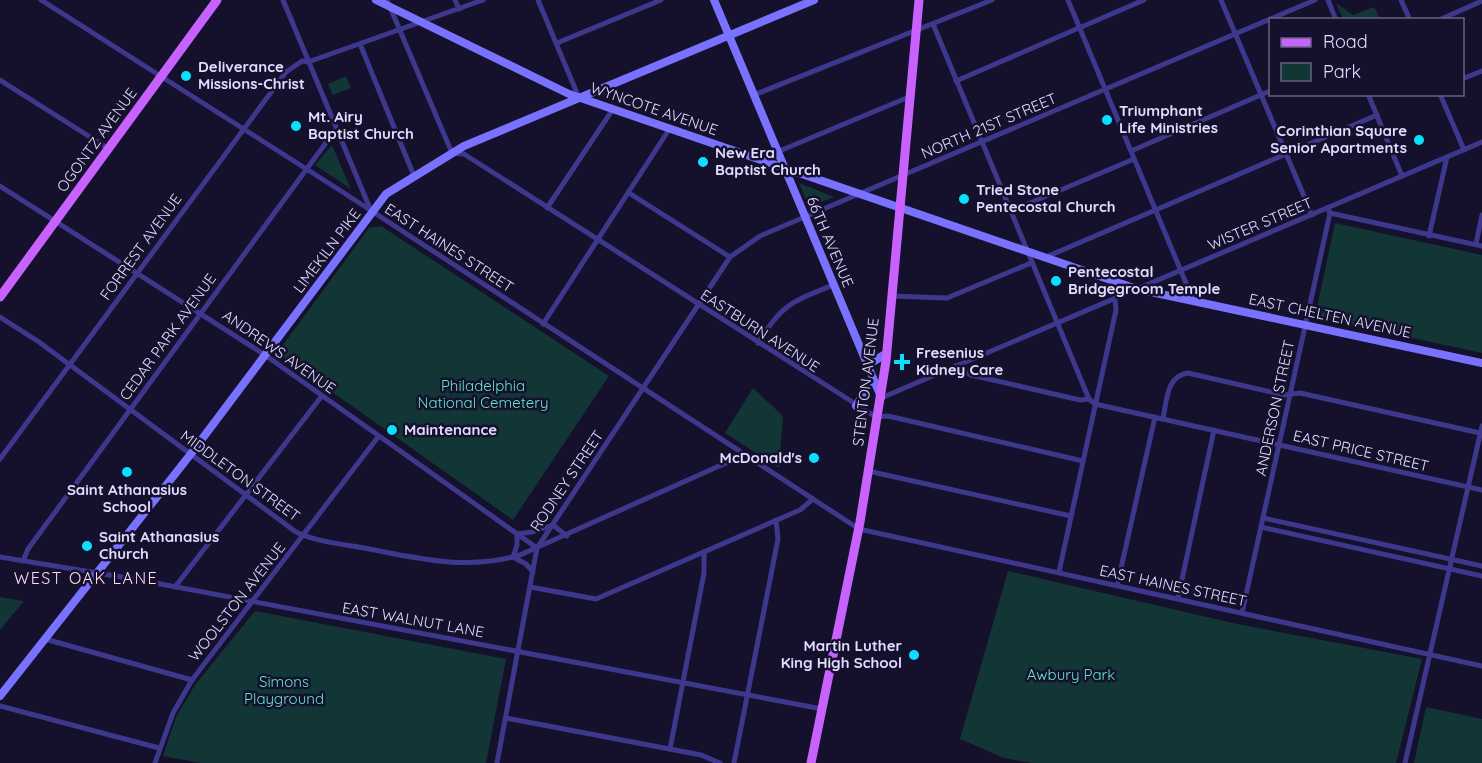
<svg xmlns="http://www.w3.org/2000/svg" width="1482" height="763" viewBox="0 0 1482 763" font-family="Quicksand,sans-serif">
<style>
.green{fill:#123636}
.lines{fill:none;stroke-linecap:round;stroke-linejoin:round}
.street{stroke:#3e388d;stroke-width:5}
.secondary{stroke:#7972ff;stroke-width:8}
.primary{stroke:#c862ff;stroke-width:9}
.poi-dot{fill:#07e0ff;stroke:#15102c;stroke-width:2}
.labels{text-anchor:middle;stroke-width:5;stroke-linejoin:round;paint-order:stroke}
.poi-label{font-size:15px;font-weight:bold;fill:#e0dbff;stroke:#15102c;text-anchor:start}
.street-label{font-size:15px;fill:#e0dbff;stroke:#15102c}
.park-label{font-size:15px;fill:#5fe7c8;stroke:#15102c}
.neighbourhood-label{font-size:16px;letter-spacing:1.5px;fill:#ffddf2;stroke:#15102c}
</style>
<rect width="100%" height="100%" fill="#15102c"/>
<g class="green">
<polygon points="1336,3 1353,15 1374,7 1380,19 1343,19"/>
<polygon points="346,76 351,88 333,95 328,84"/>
<polygon points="332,145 351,189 315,165"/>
<polygon points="799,183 834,197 809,207"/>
<polygon points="1335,223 1482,255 1482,353 1315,317"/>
<polygon points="381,226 609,376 513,520 277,353 369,228"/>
<polygon points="753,388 783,416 779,468 725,433"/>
<polygon points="1008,571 1237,624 1422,659 1396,763 1032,763 1004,758 960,739"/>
<polygon points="0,597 24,601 0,630"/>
<polygon points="255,611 506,659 486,763 201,763 163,756 176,717 195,685"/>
<polygon points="1426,707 1482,719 1482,763 1414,763"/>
</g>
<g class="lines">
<g class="street">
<polyline points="41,0 341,191 859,529 1482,666"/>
<polyline points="283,0 371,211"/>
<polyline points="387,0 452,153 464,154 876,417 888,416 1083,461"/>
<polyline points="455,0 459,9"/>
<polyline points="538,0 579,98"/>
<polyline points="1068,0 1193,300"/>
<polyline points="1221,0 1312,215"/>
<polyline points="1328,0 1336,20"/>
<polyline points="1401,0 1410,20"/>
<polyline points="1439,20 1482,1"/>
<polyline points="933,24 1089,399 1095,404 1482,490"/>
<polyline points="557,43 661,0"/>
<polyline points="360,44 414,176"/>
<polyline points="1462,79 1482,71"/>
<polyline points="0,80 109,149"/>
<polyline points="956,81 1144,0"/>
<polyline points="1368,94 1402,176"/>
<polyline points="1440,94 1464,150"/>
<polyline points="754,95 992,0"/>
<polyline points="1131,151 1270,91"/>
<polyline points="777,152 909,97"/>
<polyline points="0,186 265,355 537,548"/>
<polyline points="629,193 730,257"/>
<polyline points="547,208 613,109"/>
<polyline points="1011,211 1134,159"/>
<polyline points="1330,213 1482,246"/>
<polyline points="1429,236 1447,157"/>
<polyline points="1476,244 1482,215"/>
<polyline points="1046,257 1377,115"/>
<polyline points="891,296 947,298 1031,263"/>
<path d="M 0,317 L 39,342 L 296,532 C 317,542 342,544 364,548 C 416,558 467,571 520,555 L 746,454"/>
<polyline points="543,324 670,128"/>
<path d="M 758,343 C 782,304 791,302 833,285"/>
<polyline points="956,366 971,375 1080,400 1089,399"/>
<polyline points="881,398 1482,142"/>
<path d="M 1163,418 C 1167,401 1166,376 1188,373 L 1284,395 L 1300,393 L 1480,433"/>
<polyline points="0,459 286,72 302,61 308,62 483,0"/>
<polyline points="868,471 1071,516"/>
<polyline points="1263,518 1482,566"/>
<polyline points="1261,527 1482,576"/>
<polyline points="0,557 134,579 822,709"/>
<polyline points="23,561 28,549 336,129"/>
<polyline points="533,572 526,564 513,557 517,545 517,534 532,532 553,525 567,536"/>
<polyline points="1059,572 1116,310 1115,299"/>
<polyline points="1117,586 1155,417"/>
<polyline points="175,587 321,397"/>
<polyline points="530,587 596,599 800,510 813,499"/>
<polyline points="1178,598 1214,430"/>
<polyline points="1242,613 1330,213 1327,208"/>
<polyline points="45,639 192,680"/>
<polyline points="0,706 159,748"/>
<polyline points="506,718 701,755 720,763"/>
<polyline points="670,749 704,573 704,552"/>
<polyline points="155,763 173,713 192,680 378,437"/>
<polyline points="497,763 537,548 730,257 760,236 1315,0"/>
<polyline points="734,763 778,539 776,520"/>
<polyline points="1405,763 1482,426"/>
</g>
<g class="secondary">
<polyline points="376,0 569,94 1137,289 1482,363"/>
<polyline points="714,0 881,397"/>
<polyline points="866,362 871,363 887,353"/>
<polyline points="856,406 873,379"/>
<polyline points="0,696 190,455 386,194 464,146 814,0"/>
</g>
<g class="primary">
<polyline points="0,297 217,0"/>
<polyline points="811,763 860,522 886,361 919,0"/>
</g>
</g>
<g class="poi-dot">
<circle cx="186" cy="76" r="6"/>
<circle cx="1107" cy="120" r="6"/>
<circle cx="296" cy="126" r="6"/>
<circle cx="1419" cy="140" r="6"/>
<circle cx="703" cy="162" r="6"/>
<circle cx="964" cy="199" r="6"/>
<circle cx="1056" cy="281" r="6"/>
<path d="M899 353h6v6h6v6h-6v6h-6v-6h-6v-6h6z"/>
<circle cx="392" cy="430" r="6"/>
<circle cx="814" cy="458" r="6"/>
<circle cx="127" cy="472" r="6"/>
<circle cx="87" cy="546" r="6"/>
<circle cx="914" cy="655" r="6"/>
</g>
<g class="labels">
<g class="poi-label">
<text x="198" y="72">Deliverance<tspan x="198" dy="17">Missions-Christ</tspan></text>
<text x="1119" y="116">Triumphant<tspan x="1119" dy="17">Life Ministries</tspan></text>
<text x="308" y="122">Mt. Airy<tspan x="308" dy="17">Baptist Church</tspan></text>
<text x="1407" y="136" text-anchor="end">Corinthian Square<tspan x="1407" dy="17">Senior Apartments</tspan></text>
<text x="715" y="158">New Era<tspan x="715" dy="17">Baptist Church</tspan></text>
<text x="976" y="195">Tried Stone<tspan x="976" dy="17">Pentecostal Church</tspan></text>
<text x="1068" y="277">Pentecostal<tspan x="1068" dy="17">Bridgegroom Temple</tspan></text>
<text x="916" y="358">Fresenius<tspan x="916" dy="17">Kidney Care</tspan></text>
<text x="404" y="435">Maintenance</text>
<text x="802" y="463" text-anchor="end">McDonald's</text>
<text x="127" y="495" text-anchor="middle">Saint Athanasius<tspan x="127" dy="17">School</tspan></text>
<text x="99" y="542">Saint Athanasius<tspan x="99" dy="17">Church</tspan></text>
<text x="902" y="651" text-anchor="end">Martin Luther<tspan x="902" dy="17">King High School</tspan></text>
</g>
<g class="street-label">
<text transform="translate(654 109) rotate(19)" y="5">WYNCOTE AVENUE</text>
<text transform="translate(989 126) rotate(-23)" y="5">NORTH 21ST STREET</text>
<text transform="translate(97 140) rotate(-54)" y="5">OGONTZ AVENUE</text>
<text transform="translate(1260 224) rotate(-23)" y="5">WISTER STREET</text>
<text transform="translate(830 242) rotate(67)" y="5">66TH AVENUE</text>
<text transform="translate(141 247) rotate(-54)" y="5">FORREST AVENUE</text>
<text transform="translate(449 248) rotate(33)" y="5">EAST HAINES STREET</text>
<text transform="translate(327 251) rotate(-53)" y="5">LIMEKILN PIKE</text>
<text transform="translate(1330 316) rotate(12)" y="5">EAST CHELTEN AVENUE</text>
<text transform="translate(760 331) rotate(33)" y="5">EASTBURN AVENUE</text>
<text transform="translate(168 337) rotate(-54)" y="5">CEDAR PARK AVENUE</text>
<text transform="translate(279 352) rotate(35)" y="5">ANDREWS AVENUE</text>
<text transform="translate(866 382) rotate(-83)" y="5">STENTON AVENUE</text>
<text transform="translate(1275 408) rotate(-78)" y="5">ANDERSON STREET</text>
<text transform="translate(1361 451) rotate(13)" y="5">EAST PRICE STREET</text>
<text transform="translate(240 476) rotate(36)" y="5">MIDDLETON STREET</text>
<text transform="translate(567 481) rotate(-56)" y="5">RODNEY STREET</text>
<text transform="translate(1173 586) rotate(12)" y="5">EAST HAINES STREET</text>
<text transform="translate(237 602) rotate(-52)" y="5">WOOLSTON AVENUE</text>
<text transform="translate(413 620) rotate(10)" y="5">EAST WALNUT LANE</text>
</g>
<g class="park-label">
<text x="483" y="391">Philadelphia<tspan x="483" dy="17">National Cemetery</tspan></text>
<text x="1071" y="680">Awbury Park</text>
<text x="284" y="687">Simons<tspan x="284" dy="17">Playground</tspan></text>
</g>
<g class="neighbourhood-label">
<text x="86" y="584">WEST OAK LANE</text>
</g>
</g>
<rect x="1269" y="18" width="195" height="78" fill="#15102c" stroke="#666180" stroke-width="1.5"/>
<rect x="1281" y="38" width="30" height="9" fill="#c862ff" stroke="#666180" stroke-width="1.5"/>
<text x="1323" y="48" font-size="18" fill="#e0dbff">Road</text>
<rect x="1281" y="63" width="30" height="18" fill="#123636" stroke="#666180" stroke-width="1.5"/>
<text x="1323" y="78" font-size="18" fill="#e0dbff">Park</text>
</svg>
